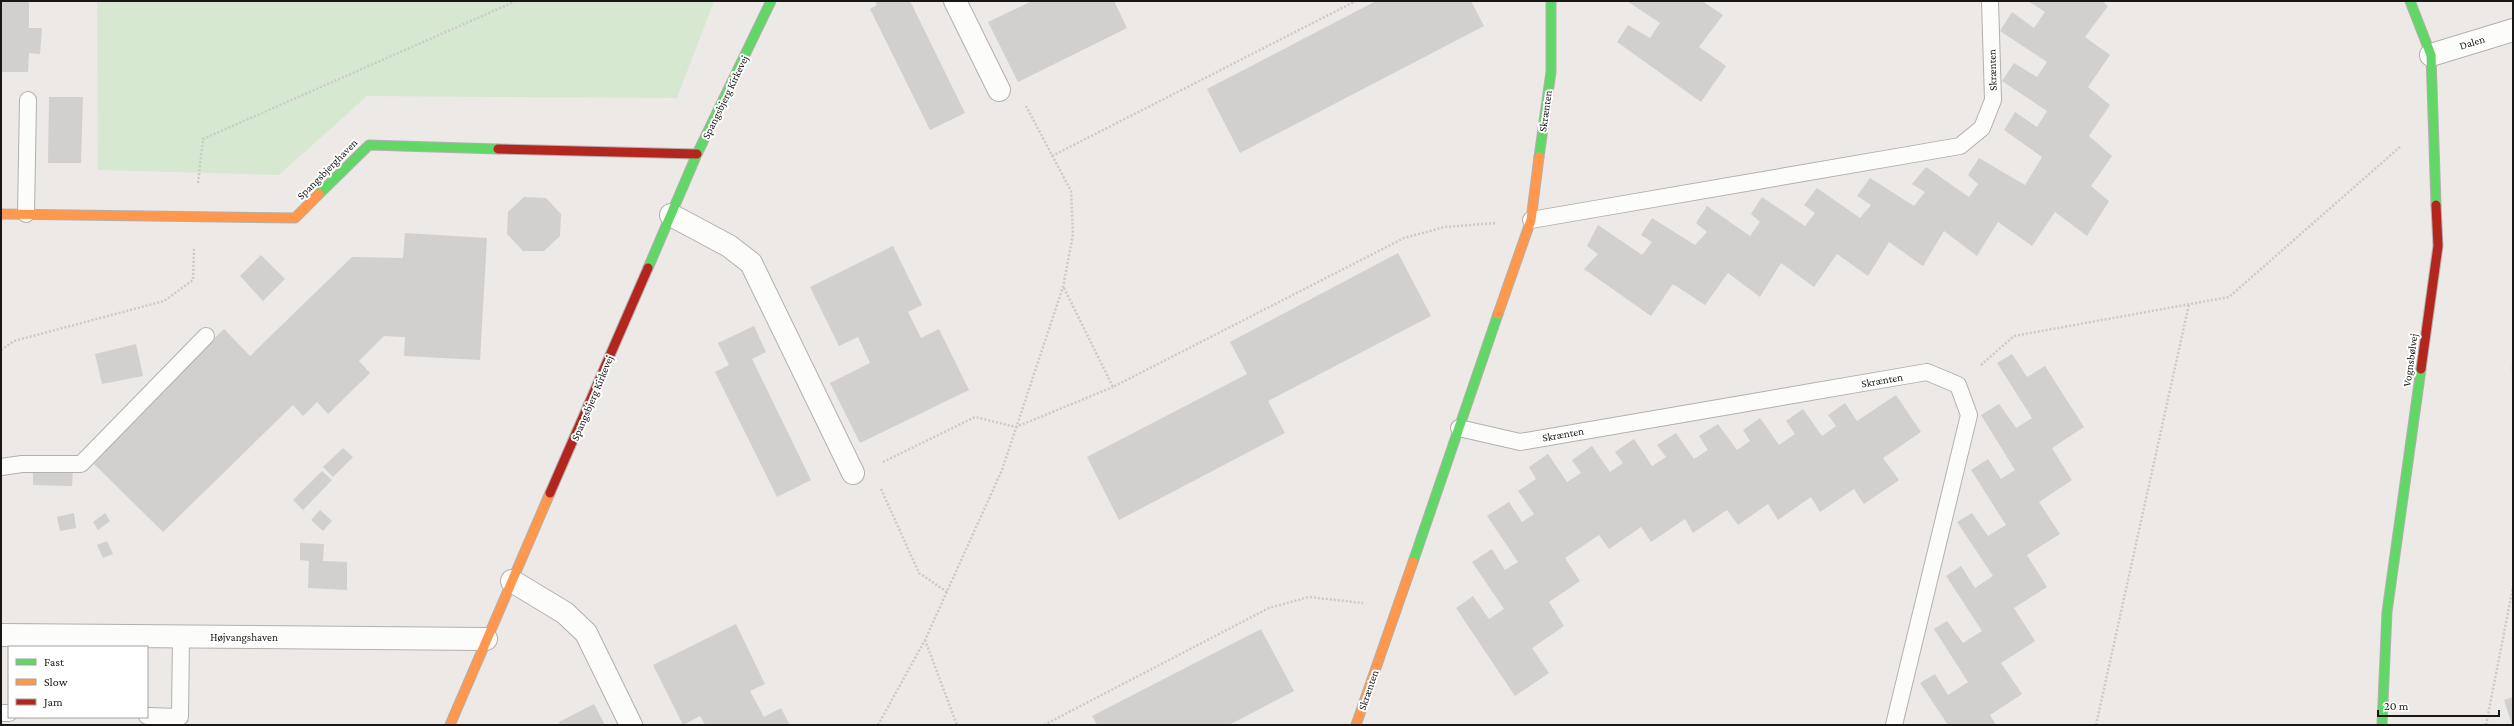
<svg xmlns="http://www.w3.org/2000/svg" width="2514" height="726" viewBox="0 0 2514 726" font-family="'Crimson Pro',serif">
<style>
.green{fill:#d6e8cf}
.building{fill:#d1d0cf}
.lines{fill:none;stroke-linecap:round;stroke-linejoin:round}
.lane-casing{stroke:#b2b0af;stroke-width:18}
.street-casing{stroke:#b2b0af;stroke-width:24}
.fast-casing{stroke:#b2b0af;stroke-width:11}
.slow-casing{stroke:#b2b0af;stroke-width:11}
.jam-casing{stroke:#b2b0af;stroke-width:11}
.path{stroke:#cbcac9;stroke-width:2.5;stroke-dasharray:2 2;stroke-linecap:butt}
.lane{stroke:#fcfcfb;stroke-width:16}
.street{stroke:#fcfcfb;stroke-width:22}
.fast{stroke:#63d668;stroke-width:9}
.slow{stroke:#ff974d;stroke-width:9}
.jam{stroke:#b3261e;stroke-width:9}
.labels{text-anchor:middle;stroke-width:4;stroke-linejoin:round;paint-order:stroke}
.street-label{font-size:11px;fill:#181715;stroke:#fff}
</style>
<rect width="100%" height="100%" fill="#ece9e7"/>
<polygon class="green" points="97,1 714,1 677,98 367,96 279,175 98,170"/>
<g class="building">
<polygon points="1,1 29,1 29,28 42,28 40,54 29,53 28,72 1,72"/>
<polygon points="875,1 910,1 965,113 930,130 870,9 877,5"/>
<polygon points="1032,1 1114,1 1127,28 1018,82 988,22"/>
<polygon points="1376,1 1471,1 1484,26 1240,153 1207,89"/>
<polygon points="1627,1 1702,1 1723,15 1699,47 1726,66 1701,102 1617,42 1628,25 1650,38 1660,23"/>
<polygon points="2028,1 2102,1 2108,6 2085,37 2110,55 2088,87 2110,105 2089,136 2112,156 2091,186 2109,201 2087,236 2055,212 2032,246 1998,222 1977,256 1944,231 1923,266 1889,242 1868,276 1837,254 1814,287 1781,263 1760,297 1728,273 1705,305 1673,284 1651,316 1584,269 1598,254 1587,246 1598,225 1642,255 1652,242 1641,235 1652,218 1695,245 1707,232 1696,223 1707,206 1750,236 1760,222 1751,214 1762,197 1805,226 1815,213 1804,205 1817,188 1860,218 1871,205 1857,196 1870,178 1914,206 1925,192 1912,184 1926,167 1969,197 1978,184 1968,175 1979,158 2025,185 2042,157 2004,130 2015,112 2037,127 2047,111 2002,81 2014,63 2037,77 2047,62 2000,31 2012,12 2034,28 2045,12"/>
<polygon points="49,97 83,97 81,163 48,163"/>
<polygon points="524,197 546,198 561,214 560,236 544,251 523,251 507,234 508,212"/>
<polygon points="405,233 487,238 480,360 404,356 405,337 384,336 359,361 370,373 328,414 317,402 303,416 293,405 163,532 94,464 104,453 101,450 224,329 250,356 352,257 403,258"/>
<polygon points="893,246 922,305 908,312 921,338 939,329 969,390 860,443 830,383 870,363 858,337 839,346 810,287"/>
<polygon points="1398,253 1431,316 1268,401 1285,433 1119,520 1087,457 1247,374 1230,342"/>
<polygon points="261,255 285,279 263,301 240,276"/>
<polygon points="754,326 766,352 752,359 811,480 777,497 715,372 729,365 718,343"/>
<polygon points="136,344 143,376 102,384 95,354"/>
<polygon points="2012,354 2027,377 2045,366 2084,427 2052,448 2072,480 2039,502 2060,534 2027,555 2047,587 2014,608 2035,641 2001,663 2022,694 1990,715 1996,725 1948,725 1920,683 1935,674 1948,695 1968,682 1934,629 1947,621 1963,643 1982,631 1946,576 1961,566 1975,588 1993,576 1957,522 1972,513 1988,536 2006,525 1971,470 1988,459 2001,479 2015,470 1981,415 1999,404 2016,428 2032,418 1997,363"/>
<polygon points="1896,395 1921,432 1883,458 1899,480 1864,504 1854,489 1820,512 1811,497 1778,520 1768,504 1738,525 1727,510 1693,533 1685,519 1651,542 1641,527 1609,549 1599,535 1565,558 1580,581 1549,602 1564,626 1532,648 1549,673 1515,696 1456,608 1473,596 1489,619 1504,609 1472,562 1492,549 1505,570 1518,562 1487,516 1509,502 1522,522 1534,514 1518,491 1536,479 1529,467 1548,454 1567,482 1581,473 1572,460 1592,446 1610,472 1623,463 1615,452 1634,439 1652,466 1666,457 1657,445 1676,433 1694,459 1708,450 1699,436 1718,424 1737,450 1750,441 1743,430 1760,418 1779,445 1795,434 1786,421 1803,409 1822,436 1836,426 1828,415 1845,403 1857,421"/>
<polygon points="343,448 353,457 333,477 323,467"/>
<polygon points="33,468 73,469 72,486 33,485"/>
<polygon points="322,471 332,480 303,510 293,500"/>
<polygon points="320,510 332,521 323,531 311,520"/>
<polygon points="74,513 76,528 60,531 57,517"/>
<polygon points="105,513 110,521 98,530 93,522"/>
<polygon points="107,541 113,554 103,558 97,545"/>
<polygon points="300,543 324,544 323,561 347,562 347,590 308,588 309,561 300,560"/>
<polygon points="736,624 765,684 750,691 764,717 781,708 790,725 705,725 700,716 683,725 653,665"/>
<polygon points="1261,629 1294,691 1229,725 1097,725 1092,716"/>
<polygon points="2513,697 2513,725 2512,725 2504,700"/>
<polygon points="594,704 605,725 560,725 559,722"/>
</g>
<g class="lines">
<g class="lane-casing">
<g id="lane">
<polyline points="26,214 28,100"/>
<polyline points="1531,220 1960,146 1982,128 1993,100 1990,1"/>
<polyline points="1459,428 1520,442 1927,372 1958,385 1969,415 1894,725"/>
<polyline points="1,467 22,464 81,464 206,336"/>
<polyline points="1,713 9,713"/>
<polyline points="147,716 180,717 181,637"/>
</g>
</g>
<g class="street-casing">
<g id="street">
<polyline points="955,1 999,90"/>
<polyline points="2431,55 2513,30"/>
<polyline points="671,215 729,246 751,263 853,473"/>
<polyline points="512,581 565,613 586,633 631,725"/>
<polyline points="1,635 486,639"/>
</g>
</g>
<g class="fast-casing">
<g id="fast">
<polyline points="2410,1 2431,55 2436,205"/>
<polyline points="1539,157 1551,72 1551,1"/>
<polyline points="319,194 369,145 498,149"/>
<polyline points="648,268 697,154 771,1"/>
<polyline points="1413,562 1498,314"/>
<polyline points="2382,725 2387,612 2421,369"/>
</g>
</g>
<g class="slow-casing">
<g id="slow">
<polyline points="1,214 295,218 319,194"/>
<polyline points="1498,314 1531,220 1539,157"/>
<polyline points="450,725 550,493"/>
<polyline points="1356,725 1413,562"/>
</g>
</g>
<g class="jam-casing">
<g id="jam">
<polyline points="498,149 697,154"/>
<polyline points="2421,369 2438,246 2436,205"/>
<polyline points="550,493 648,268"/>
</g>
</g>
<g class="path">
<polyline points="1052,156 1356,1"/>
<polyline points="198,183 203,139 516,1"/>
<polyline points="1064,288 1113,387 1404,238 1445,227 1496,223"/>
<polyline points="1,350 14,341 164,301 193,280 194,247"/>
<polyline points="1981,365 2014,336 2229,297 2401,146"/>
<polyline points="2513,365 2513,373"/>
<polyline points="883,462 975,417 1016,427 1113,387"/>
<polyline points="881,489 919,573 947,592"/>
<polyline points="925,640 957,725"/>
<polyline points="878,725 925,640 1002,470 1063,287 1073,234 1071,191 1026,106"/>
<polyline points="1044,725 1269,608 1309,597 1363,603"/>
<polyline points="2096,725 2189,304"/>
<polyline points="2486,725 2513,587"/>
</g>
<use href="#lane" class="lane"/>
<use href="#street" class="street"/>
<use href="#fast" class="fast"/>
<use href="#slow" class="slow"/>
<use href="#jam" class="jam"/>
</g>
<g class="labels">
<g class="street-label">
<text transform="translate(2472 42) rotate(-17)" y="4">Dalen</text>
<text transform="translate(1992 70) rotate(-92)" y="4">Skrænten</text>
<text transform="translate(725 97) rotate(-64)" y="4">Spangsbjerg Kirkevej</text>
<text transform="translate(1545 111) rotate(-82)" y="4">Skrænten</text>
<text transform="translate(327 169) rotate(-45)" y="4">Spangsbjerghaven</text>
<text transform="translate(2410 360) rotate(-82)" y="4">Vognsbølvej</text>
<text transform="translate(1882 380) rotate(-10)" y="4">Skrænten</text>
<text transform="translate(592 398) rotate(-67)" y="4">Spangsbjerg Kirkevej</text>
<text transform="translate(1563 434) rotate(-10)" y="4">Skrænten</text>
<text x="244" y="641">Højvangshaven</text>
<text transform="translate(1368 690) rotate(-71)" y="4">Skrænten</text>
</g>
</g>
<rect width="2514" height="726" fill="none" stroke="#181715" stroke-width="4"/>
<rect x="8" y="646" width="140" height="72" fill="#ffffff" stroke="#a3a2a1"/>
<rect x="16" y="659" width="20" height="6" fill="#63d668" stroke="#a3a2a1"/>
<text x="44" y="666" font-size="12" fill="#181715">Fast</text>
<rect x="16" y="679" width="20" height="6" fill="#ff974d" stroke="#a3a2a1"/>
<text x="44" y="686" font-size="12" fill="#181715">Slow</text>
<rect x="16" y="699" width="20" height="6" fill="#b3261e" stroke="#a3a2a1"/>
<text x="44" y="706" font-size="12" fill="#181715">Jam</text>
<path d="M2378 710v6h121v-6" fill="none" stroke="#181715" stroke-width="2"/>
<text x="2384" y="710" font-size="12" fill="#181715" stroke="#ffffff" stroke-width="3" paint-order="stroke">20 m</text>
</svg>
